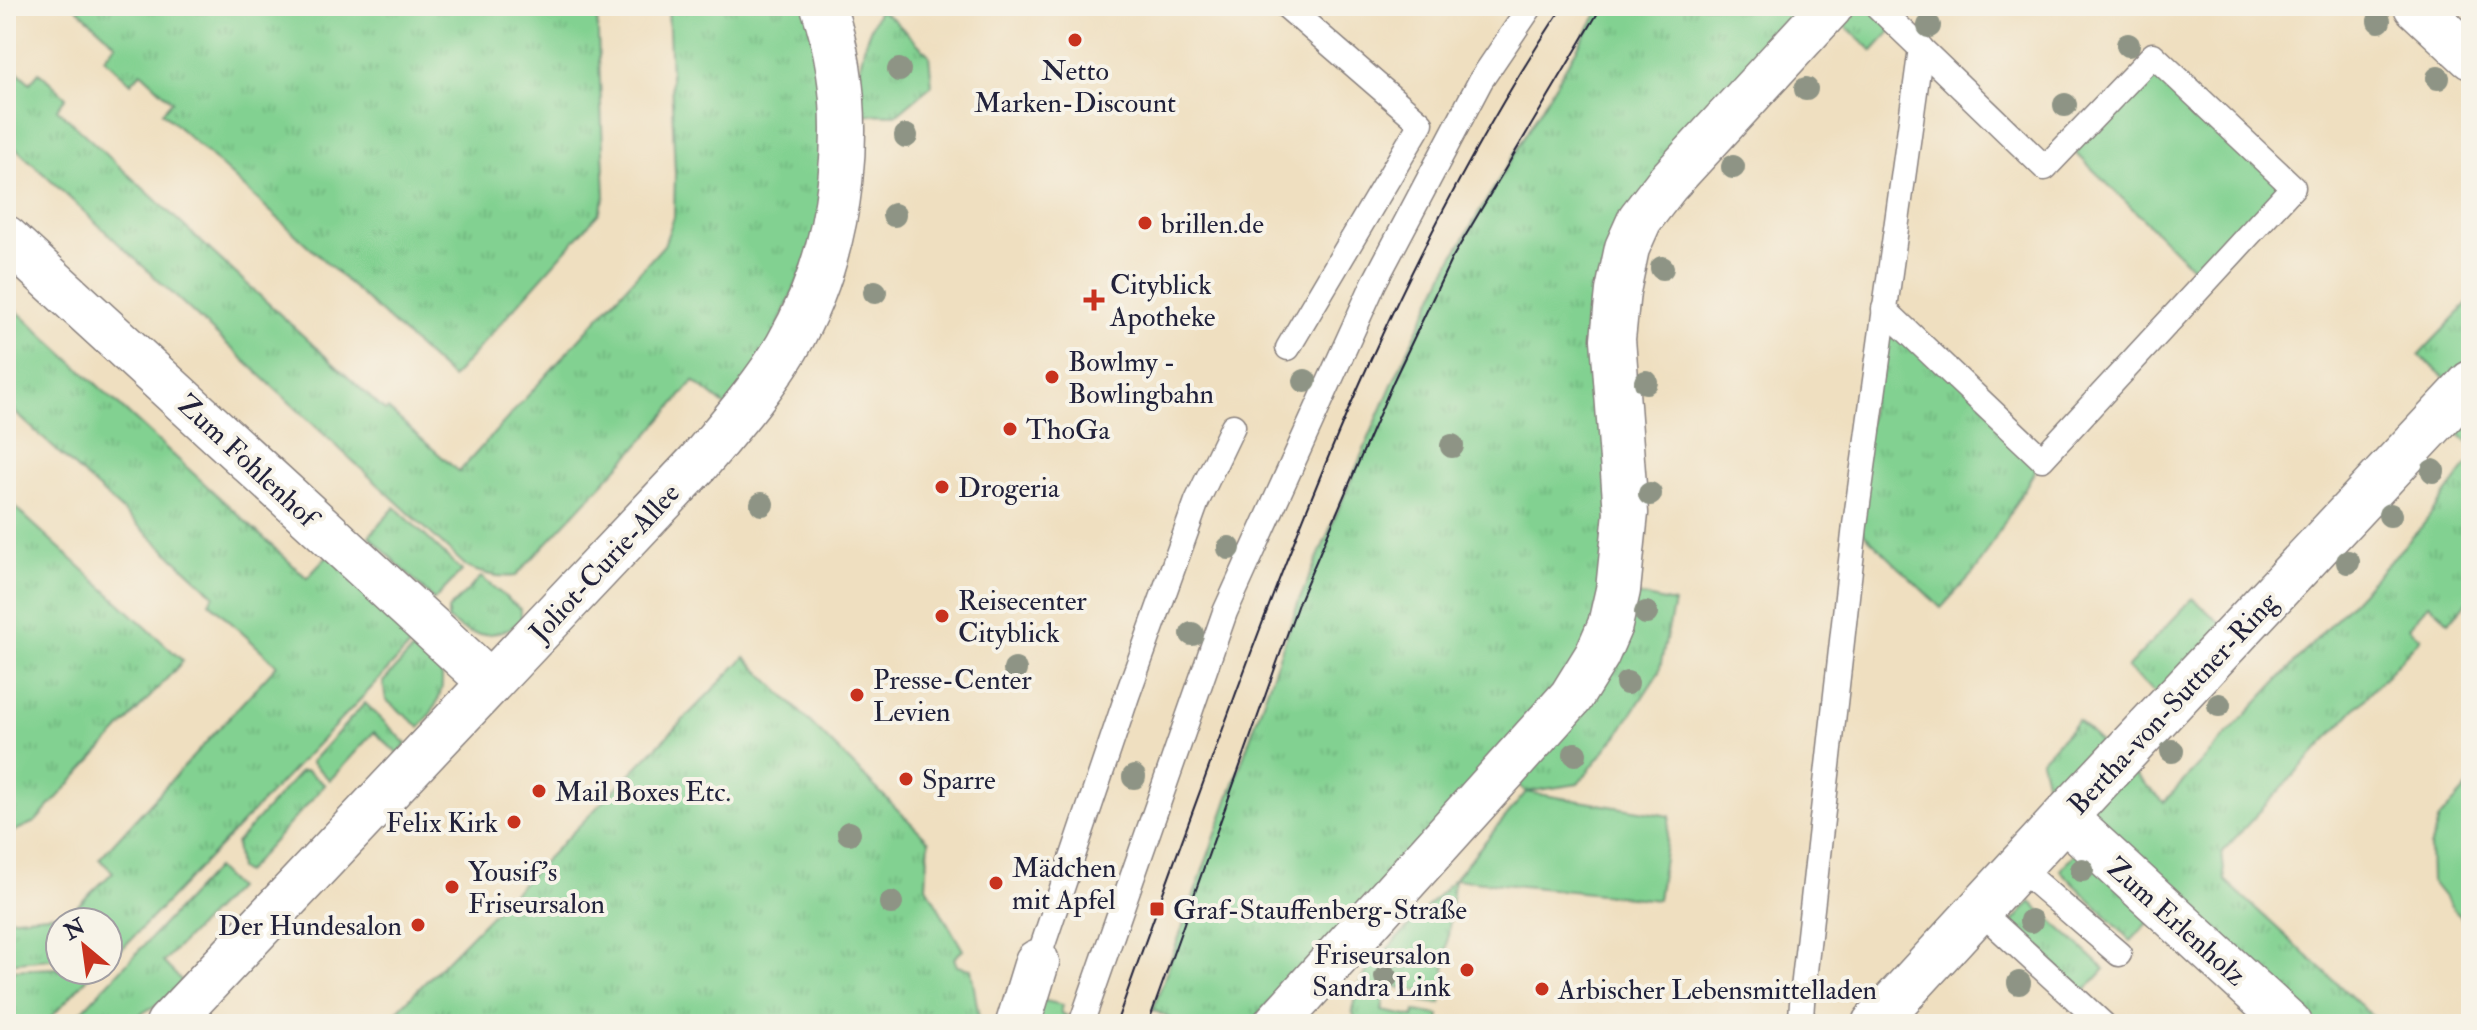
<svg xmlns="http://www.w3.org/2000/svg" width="2477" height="1030" viewBox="0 0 2477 1030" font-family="'IM FELL Double Pica',serif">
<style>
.grass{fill:url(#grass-tufts);stroke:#527a66;stroke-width:2}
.park{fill:#82d191;stroke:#527a66;stroke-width:2}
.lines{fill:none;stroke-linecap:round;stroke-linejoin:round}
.service-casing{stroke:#88807e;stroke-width:27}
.minor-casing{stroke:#88807e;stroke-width:47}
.service{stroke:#fff;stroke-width:24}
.minor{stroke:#fff;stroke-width:44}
.tram{stroke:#22223b;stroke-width:2}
.tree{fill:#8e9485}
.poi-dot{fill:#c8321e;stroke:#f7f3e8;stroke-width:3}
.labels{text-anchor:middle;stroke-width:8;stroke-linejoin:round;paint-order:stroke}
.poi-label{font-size:28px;fill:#22223b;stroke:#f7f3e8;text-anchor:start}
.street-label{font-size:28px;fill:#22223b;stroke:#f7f3e8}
</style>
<defs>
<pattern id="grass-tufts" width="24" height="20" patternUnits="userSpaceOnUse" patternTransform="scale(2)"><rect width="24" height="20" fill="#82d191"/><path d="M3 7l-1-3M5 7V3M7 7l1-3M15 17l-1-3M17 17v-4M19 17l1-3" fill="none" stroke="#70b37e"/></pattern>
</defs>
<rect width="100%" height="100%" fill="#f7f3e8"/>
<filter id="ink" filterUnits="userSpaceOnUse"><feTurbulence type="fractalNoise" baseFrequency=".0125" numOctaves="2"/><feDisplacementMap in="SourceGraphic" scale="16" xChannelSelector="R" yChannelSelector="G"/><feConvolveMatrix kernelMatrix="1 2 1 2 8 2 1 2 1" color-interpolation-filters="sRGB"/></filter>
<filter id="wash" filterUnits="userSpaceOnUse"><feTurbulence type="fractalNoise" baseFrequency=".006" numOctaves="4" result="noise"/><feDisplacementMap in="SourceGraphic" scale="32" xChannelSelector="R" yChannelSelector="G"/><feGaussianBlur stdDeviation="1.8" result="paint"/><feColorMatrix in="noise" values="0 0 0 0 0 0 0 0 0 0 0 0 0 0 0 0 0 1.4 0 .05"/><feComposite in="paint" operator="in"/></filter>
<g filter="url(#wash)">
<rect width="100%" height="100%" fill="#efdfc0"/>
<g class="grass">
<polygon points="74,6 593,6 597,11 605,196 599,213 452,378 162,112 172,101 141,72 131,83 104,58 116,44"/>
<path d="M 668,6 L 823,6 L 840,186 L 738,416 L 694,381 L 647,436 L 516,576 C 500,578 482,574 467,567 L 6,139 L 6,61 L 30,83 L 39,72 L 66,97 L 57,109 L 385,411 L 388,409 L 459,472 L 664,245 L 674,217 L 675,174 Z"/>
<polygon points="1602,6 1914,6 1873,51 1828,11 1640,219 1618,591 1674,603 1659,672 1619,733 1578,784 1526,792 1505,772 1333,935 1249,1024 1181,1024 1153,1010 1299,601 1393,382 1451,260"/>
<path d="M 879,10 L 893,19 L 929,55 L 932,85 L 896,115 L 859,114 C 857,73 860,47 879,10 Z"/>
<polygon points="2471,300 2471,446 2440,416 2461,392 2419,355"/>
<polygon points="6,301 307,578 339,544 428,626 372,687 118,953 108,954 108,922 60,922 60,958 6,963 6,919 58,914 76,907 113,872 99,859 277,665 209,602 214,595 6,404"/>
<polygon points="1884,309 2042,459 1977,569 1941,608 1855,525"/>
<polygon points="2471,461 2471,598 2449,622 2429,604 2409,627 2421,638 2222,852 2225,880 2381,1024 2290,1024 2163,907 2131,941 2060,870 2074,854 2116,854 2049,793 2041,760 2078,721 2164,802 2419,530"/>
<polygon points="6,499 183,661 35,822 6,835"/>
<polygon points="395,507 462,571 434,600 369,536"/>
<path d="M 481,577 L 521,610 L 521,620 C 509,632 488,637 471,633 C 463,631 455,624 448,620 L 448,610 Z"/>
<polygon points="2193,598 2234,636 2169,705 2127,668"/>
<path d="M 419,643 C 425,648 435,654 438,661 C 449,686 437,708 420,727 L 386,700 L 383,682 Z"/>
<polygon points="745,657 929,841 926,886 963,950 954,958 957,966 971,969 980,1024 384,1024"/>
<polygon points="365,703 407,744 398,754 374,732 330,780 311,762"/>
<polygon points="301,771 307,771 325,785 245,873 239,869 236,843"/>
<polygon points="216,868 236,888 163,962 184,983 173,995 124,1024 70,1024"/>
<polygon points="1454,879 1441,1004 1420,1001 1421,991 1386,985 1382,1011 1414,1017 1415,1011 1439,1015 1439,1021 1468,1024 1357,1024 1352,1010 1358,986 1370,967"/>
<polygon points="2031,902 2105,969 2077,1000 2009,926"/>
<polygon points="60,968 60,970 95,970 45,1024 6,1024 6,970"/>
<polygon points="1041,1000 1063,1005 1061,1013 1071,1018 1069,1024 1034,1024"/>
</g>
<g class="park">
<polygon points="2153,55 2293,187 2206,281 2068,145"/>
<polygon points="2471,783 2471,926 2463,921 2431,881 2430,848 2439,819"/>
<polygon points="1526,792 1670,816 1658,900 1454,879"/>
</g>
</g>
<g filter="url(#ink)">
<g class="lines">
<g class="service-casing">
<g id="service">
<polyline points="1286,6 1421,123 1288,348"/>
<polyline points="1877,6 2045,168 2153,55 2293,187 2042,459 1884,309"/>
<polyline points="2018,867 2119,954"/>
<polyline points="1979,910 2103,1024"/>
<polyline points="1037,962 1127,696 1197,501 1233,426"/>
<polyline points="1081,1024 1225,612 1374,283 1481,80 1531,6"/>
<polyline points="1808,1024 1801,1017 1803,989 1855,525 1921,48"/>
</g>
</g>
<g class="minor-casing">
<g id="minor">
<polyline points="2416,6 2471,57"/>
<polyline points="6,238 490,682"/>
<polyline points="2064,817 2290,1024"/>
<path d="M 168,1024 L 698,463 C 729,426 762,389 787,347 C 844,249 860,114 823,6"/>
<polyline points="1018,1024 1037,962"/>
<polyline points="1276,1024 1571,697 1597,655 1610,625 1618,590 1626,513 1613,339 1618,291 1627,248 1640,219 1667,184 1831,6"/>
<polyline points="1874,1024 2069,812 2471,383"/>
</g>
</g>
<use href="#service" class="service"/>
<use href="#minor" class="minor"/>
<g class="tram">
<path d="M 1116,1024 C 1150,927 1186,830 1221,734 C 1314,479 1413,233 1563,6"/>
<polyline points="1148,1024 1299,601 1393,382 1451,260 1602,6"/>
</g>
</g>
<g class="tree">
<circle cx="2379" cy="21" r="12"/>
<circle cx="1929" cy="26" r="12"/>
<circle cx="2128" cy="45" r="12"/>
<circle cx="899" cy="70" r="12"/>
<circle cx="2438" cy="78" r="12"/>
<circle cx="1806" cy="89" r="12"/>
<circle cx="2065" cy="105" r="12"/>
<circle cx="906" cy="136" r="12"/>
<circle cx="1733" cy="167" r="12"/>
<circle cx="894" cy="215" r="12"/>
<circle cx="1662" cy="268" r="12"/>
<circle cx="875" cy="292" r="12"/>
<circle cx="1305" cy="381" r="12"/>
<circle cx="1646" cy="382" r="12"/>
<circle cx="1452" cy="446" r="12"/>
<circle cx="2433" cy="471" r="12"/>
<circle cx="1650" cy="494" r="12"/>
<circle cx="762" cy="504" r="12"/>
<circle cx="2390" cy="515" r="12"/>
<circle cx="1229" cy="548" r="12"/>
<circle cx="2348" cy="562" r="12"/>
<circle cx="1646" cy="613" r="12"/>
<circle cx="1192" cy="634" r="12"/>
<circle cx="1015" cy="670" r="12"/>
<circle cx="1627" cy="683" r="12"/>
<circle cx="2219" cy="705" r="12"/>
<circle cx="2172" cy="751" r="12"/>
<circle cx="1575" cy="754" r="12"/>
<circle cx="1134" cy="777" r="12"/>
<circle cx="849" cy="833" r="12"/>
<circle cx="2082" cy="870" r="12"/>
<circle cx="891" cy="903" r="12"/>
<circle cx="2031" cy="921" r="12"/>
<circle cx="1386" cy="977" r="12"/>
<circle cx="2019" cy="983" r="12"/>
</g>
</g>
<g class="poi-dot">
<circle cx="1075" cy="40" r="8"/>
<circle cx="1145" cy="223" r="8"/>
<path d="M1090 288h8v8h8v8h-8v8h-8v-8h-8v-8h8z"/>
<circle cx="1052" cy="377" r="8"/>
<circle cx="1010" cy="429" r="8"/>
<circle cx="942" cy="487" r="8"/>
<circle cx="942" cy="616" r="8"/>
<circle cx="857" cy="695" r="8"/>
<circle cx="906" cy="779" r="8"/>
<circle cx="539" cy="791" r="8"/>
<circle cx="514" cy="822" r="8"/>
<circle cx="996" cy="883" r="8"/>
<circle cx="452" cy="887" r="8"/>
<rect x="1149" y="901" width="16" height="16" rx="4"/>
<circle cx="418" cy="925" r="8"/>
<circle cx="1467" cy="970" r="8"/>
<circle cx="1542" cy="989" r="8"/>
</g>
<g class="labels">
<g class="poi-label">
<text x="1075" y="80" text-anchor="middle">Netto<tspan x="1075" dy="32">Marken-Discount</tspan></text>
<text x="1161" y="233">brillen.de</text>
<text x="1110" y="294">Cityblick<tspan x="1110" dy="32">Apotheke</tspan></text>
<text x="1068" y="371">Bowlmy -<tspan x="1068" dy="32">Bowlingbahn</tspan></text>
<text x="1026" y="439">ThoGa</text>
<text x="958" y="497">Drogeria</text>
<text x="958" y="610">Reisecenter<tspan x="958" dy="32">Cityblick</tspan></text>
<text x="873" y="689">Presse-Center<tspan x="873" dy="32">Levien</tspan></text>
<text x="922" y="789">Sparre</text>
<text x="555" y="801">Mail Boxes Etc.</text>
<text x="498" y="832" text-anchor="end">Felix Kirk</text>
<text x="1012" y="877">Mädchen<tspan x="1012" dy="32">mit Apfel</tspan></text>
<text x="468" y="881">Yousif's<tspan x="468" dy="32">Friseursalon</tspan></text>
<text x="1173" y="919">Graf-Stauffenberg-Straße</text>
<text x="402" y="935" text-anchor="end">Der Hundesalon</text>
<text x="1451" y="964" text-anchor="end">Friseursalon<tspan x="1451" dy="32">Sandra Link</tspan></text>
<text x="1558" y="999">Arbischer Lebensmittelladen</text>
</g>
<g class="street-label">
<text transform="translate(248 460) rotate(43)" y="10">Zum Fohlenhof</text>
<text transform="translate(604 562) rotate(-47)" y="10">Joliot-Curie-Allee</text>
<text transform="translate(2172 703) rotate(-47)" y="10">Bertha-von-Suttner-Ring</text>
<text transform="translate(2177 921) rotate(42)" y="10">Zum Erlenholz</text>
</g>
</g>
<rect width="2477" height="1030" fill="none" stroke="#f7f3e8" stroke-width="32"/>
<g transform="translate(84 946) rotate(331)"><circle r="38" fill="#f7f3e8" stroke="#a29fa3" stroke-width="2"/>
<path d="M0-6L14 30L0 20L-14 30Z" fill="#c8321e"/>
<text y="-12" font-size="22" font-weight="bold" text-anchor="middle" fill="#22223b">N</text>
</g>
</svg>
